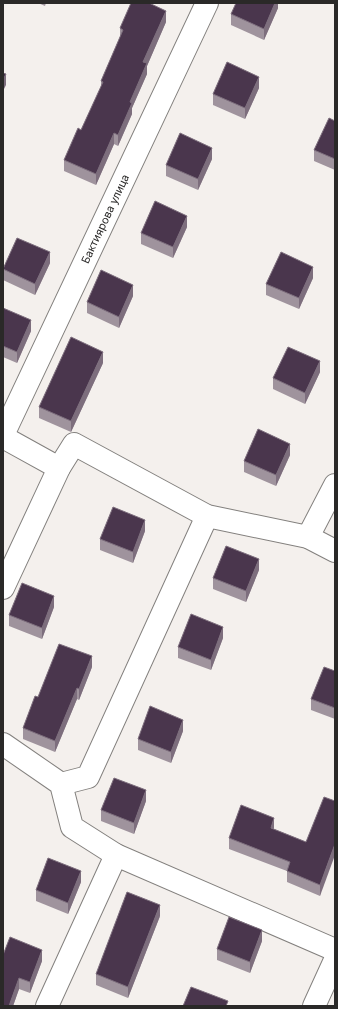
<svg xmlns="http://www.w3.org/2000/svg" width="338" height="1009" viewBox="0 0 338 1009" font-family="Inter,sans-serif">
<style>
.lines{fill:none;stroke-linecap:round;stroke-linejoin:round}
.minor-casing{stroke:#83807e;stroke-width:24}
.minor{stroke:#fff;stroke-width:22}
.wall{fill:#9f939d}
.shaded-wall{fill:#7d6e7d}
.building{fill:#4a364d;stroke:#7d6e7d}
.labels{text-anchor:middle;stroke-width:4;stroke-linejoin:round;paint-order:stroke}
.street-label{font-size:11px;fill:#2a2928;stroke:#fff}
</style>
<rect width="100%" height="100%" fill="#f4f0ed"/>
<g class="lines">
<g class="minor-casing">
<g id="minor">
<path id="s1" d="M 3,435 L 207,3"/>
<polyline points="3,437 59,468 74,444 207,516 308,537 335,551"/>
<polyline points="308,537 335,485"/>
<polyline points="3,588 59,468"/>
<polyline points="3,744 61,784 72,827 116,855 335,950"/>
<polyline points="61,784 88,777 207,516"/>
<polyline points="47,1006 116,855"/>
<polyline points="314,1006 335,960"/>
</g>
</g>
<use href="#minor" class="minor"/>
</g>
<g class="wall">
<polygon points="38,3 46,3 45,6"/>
<polygon points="278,3 278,8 264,40 231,25 231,14"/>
<polygon points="166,22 147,66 147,74 132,108 132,114 118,146 114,144 96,185 64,171 64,160 81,130 101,87 101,81 120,37 120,28"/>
<polygon points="259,88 245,119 213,105 213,94"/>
<polygon points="335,121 335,170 314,161 314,150"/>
<polygon points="212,159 198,190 166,176 166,165"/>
<polygon points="187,227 173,258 141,244 141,233"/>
<polygon points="50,263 35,295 3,280 3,269"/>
<polygon points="313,278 299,309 266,295 266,284"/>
<polygon points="133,296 119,328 87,313 87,302"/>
<polygon points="3,308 31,331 17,363 3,357"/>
<polygon points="103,363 71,432 39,418 39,407"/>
<polygon points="320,372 305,404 273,389 273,378"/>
<polygon points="290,455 276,486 244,472 244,461"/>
<polygon points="145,531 133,563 100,550 100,539"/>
<polygon points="259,570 246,602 213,589 213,578"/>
<polygon points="54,607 42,639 9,626 9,615"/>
<polygon points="223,638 211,670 178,658 178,647"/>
<polygon points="92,667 79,700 77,699 55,752 23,739 23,728 38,697"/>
<polygon points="335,671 335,719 311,710 311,699"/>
<polygon points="183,731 171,763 138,750 138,739"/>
<polygon points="146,801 134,834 101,821 101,810"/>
<polygon points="335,801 320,896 287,882 287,871 229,849 229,838 274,829 306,842"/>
<polygon points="81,882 68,914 36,901 36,890"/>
<polygon points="160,916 128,998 96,985 96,974"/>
<polygon points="262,941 250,973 217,960 217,949"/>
<polygon points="3,955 42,961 30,993 19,989 13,1006 3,1006"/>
</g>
<g class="shaded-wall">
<polygon points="275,3 278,3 278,8 264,40 264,29"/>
<polygon points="166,11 166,22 147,66 147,74 132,108 132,114 118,146 118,135 143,62"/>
<polygon points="6,74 6,85 3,91 3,80"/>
<polygon points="259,77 259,88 245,119 245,108"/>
<polygon points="114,133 114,144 96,185 96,174"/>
<polygon points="212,148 212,159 198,190 198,179"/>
<polygon points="187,216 187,227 173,258 173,247"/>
<polygon points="50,252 50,263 35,295 35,284"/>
<polygon points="313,267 313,278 299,309 299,298"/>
<polygon points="133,285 133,296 119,328 119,317"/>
<polygon points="31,320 31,331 17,363 17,352"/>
<polygon points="103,352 103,363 71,432 71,421"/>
<polygon points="320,361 320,372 305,404 305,393"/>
<polygon points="290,444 290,455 276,486 276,475"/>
<polygon points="145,520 145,531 133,563 133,552"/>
<polygon points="259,559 259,570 246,602 246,591"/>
<polygon points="54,596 54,607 42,639 42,628"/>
<polygon points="223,627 223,638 211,670 211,660"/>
<polygon points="92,656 92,667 79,700 79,689"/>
<polygon points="77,688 77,699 55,752 55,741"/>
<polygon points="183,720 183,731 171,763 171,752"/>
<polygon points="146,790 146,801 134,834 134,823"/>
<polygon points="274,818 274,829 271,828"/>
<polygon points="335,844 335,855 320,896 320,885"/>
<polygon points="81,871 81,882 68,914 68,903"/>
<polygon points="160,905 160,916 128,998 128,987"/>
<polygon points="262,930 262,941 250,973 250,962"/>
<polygon points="42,950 42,961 30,993 30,982"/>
<polygon points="19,978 19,989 13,1006 9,1006"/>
</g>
<g class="building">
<polygon points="131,3 149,3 166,11 143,62 147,63 130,102 132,103 118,135 114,133 96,174 64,160 78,128 81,130 103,82 101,81 123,30 120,28"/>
<polygon points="236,3 275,3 264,29 231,14"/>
<polygon points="227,62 259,77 245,108 213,94"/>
<polygon points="3,73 6,74 3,80"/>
<polygon points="329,118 335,121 335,159 314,150"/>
<polygon points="180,133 212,148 198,179 166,165"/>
<polygon points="155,201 187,216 173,247 141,233"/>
<polygon points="17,238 50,252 35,284 3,269"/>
<polygon points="281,252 313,267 299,298 266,284"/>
<polygon points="101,270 133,285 119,317 87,302"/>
<polygon points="3,308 31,320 17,352 3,346"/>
<polygon points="71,337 103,352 71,421 39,407"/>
<polygon points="288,347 320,361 305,393 273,378"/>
<polygon points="258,429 290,444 276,475 244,461"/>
<polygon points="113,507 145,520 133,552 100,539"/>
<polygon points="226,546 259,559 246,591 213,578"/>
<polygon points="22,583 54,596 42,628 9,615"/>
<polygon points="191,614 223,627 211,660 178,647"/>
<polygon points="59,644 92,656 79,689 77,688 55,741 23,728 35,696 38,697"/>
<polygon points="324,667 335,671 335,708 311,699"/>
<polygon points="150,706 183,720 171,752 138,739"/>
<polygon points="114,778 146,790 134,823 101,810"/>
<polygon points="324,797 335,801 335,844 320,885 287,871 290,862 229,838 241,805 274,818 271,828 306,842"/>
<polygon points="48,858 81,871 68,903 36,890"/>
<polygon points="127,892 160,905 128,987 96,974"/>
<polygon points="229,917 262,930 250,962 217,949"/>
<polygon points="10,937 42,950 30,982 19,978 9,1006 3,1006 3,955"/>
<polygon points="191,987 228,1001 226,1006 183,1006"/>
</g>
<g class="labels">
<g class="street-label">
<text dy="4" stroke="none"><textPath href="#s1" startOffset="239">Бактиярова улица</textPath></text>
</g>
</g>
<rect width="338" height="1009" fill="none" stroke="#2a2928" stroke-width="8"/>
</svg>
